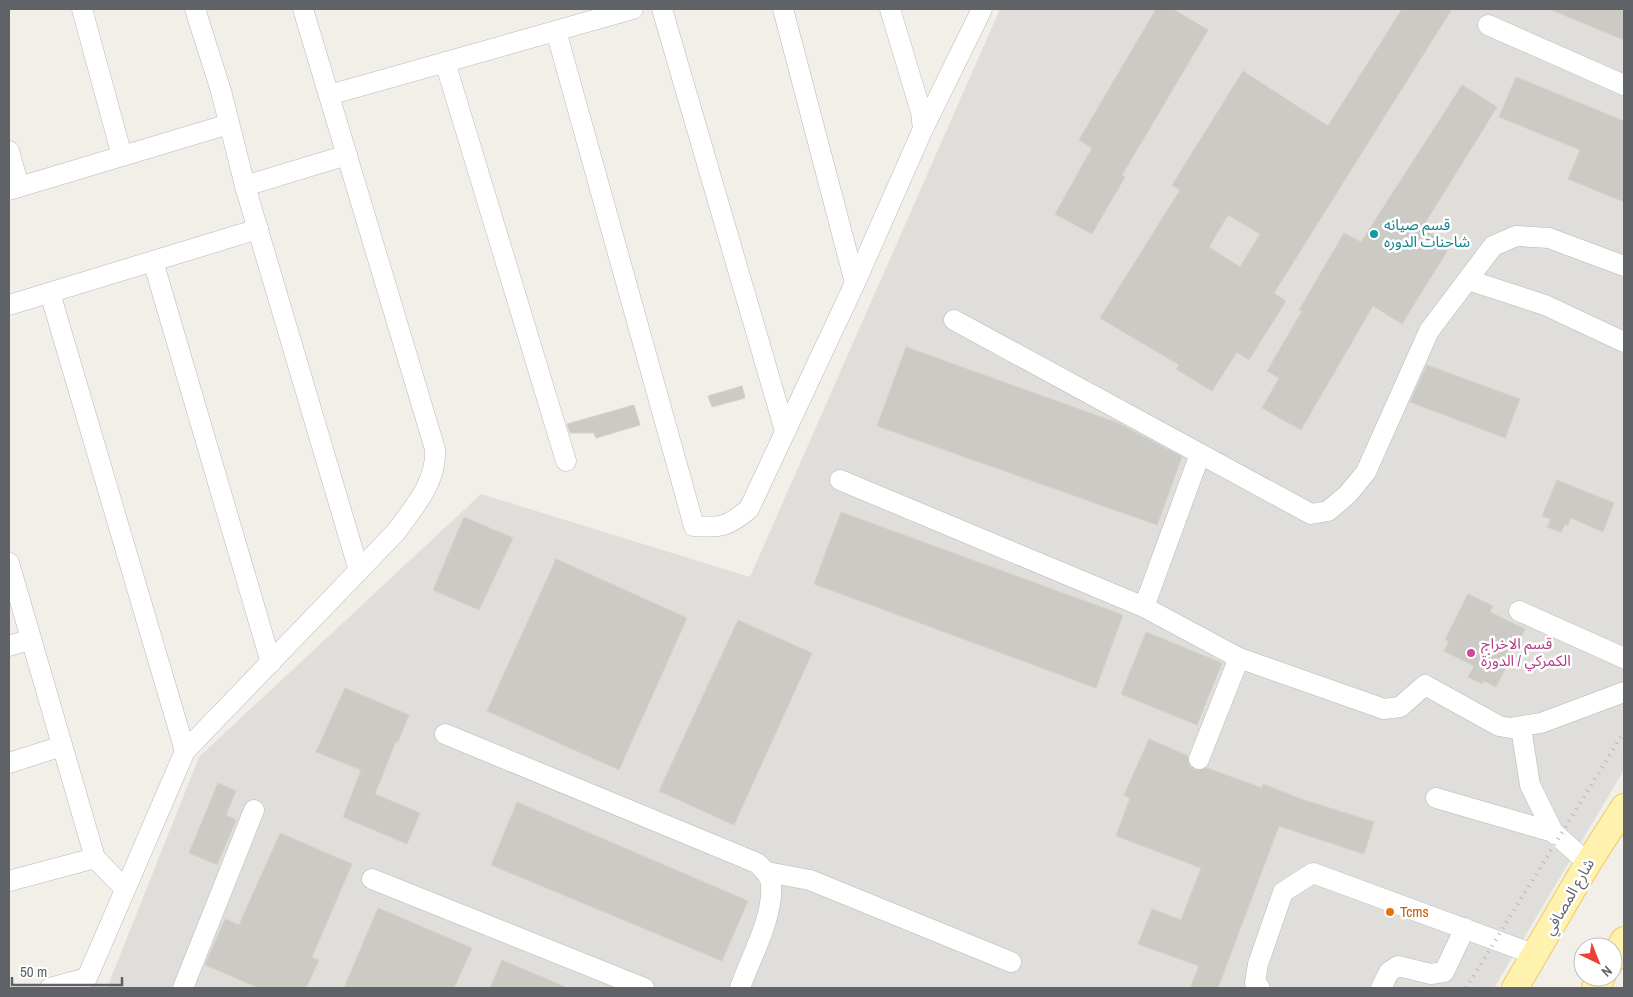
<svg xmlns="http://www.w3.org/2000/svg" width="1633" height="997" viewBox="0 0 1633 997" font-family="'Archivo Narrow','Noto Sans Arabic',sans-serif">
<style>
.industrial{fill:#e0deda}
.building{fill:#cccac5;stroke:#d6d1c6;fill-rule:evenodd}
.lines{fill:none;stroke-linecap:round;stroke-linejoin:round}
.minor-casing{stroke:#b5b8bc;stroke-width:21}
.major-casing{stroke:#f2c960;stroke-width:28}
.minor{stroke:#fff;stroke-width:20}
.major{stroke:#fff2af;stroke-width:26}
.rail{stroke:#b6b7b8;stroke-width:4;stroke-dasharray:1 6;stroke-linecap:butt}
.culture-dot{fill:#0f9aa8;stroke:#fff;stroke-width:2}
.hotel-dot{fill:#d1479c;stroke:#fff;stroke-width:2}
.food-dot{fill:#e8710a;stroke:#fff;stroke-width:2}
.labels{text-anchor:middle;stroke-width:5;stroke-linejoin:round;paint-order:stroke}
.culture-label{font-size:15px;fill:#0d838f;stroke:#fff;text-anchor:start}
.hotel-label{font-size:15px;fill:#b23c85;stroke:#fff;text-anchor:start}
.street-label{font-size:15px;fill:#5f6368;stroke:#fff}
.food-label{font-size:15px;fill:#c56008;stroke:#fff;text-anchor:start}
</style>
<rect width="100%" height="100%" fill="#f1efe8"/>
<polygon class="industrial" points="1000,9 1624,10 1624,770 1494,988 107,988 199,757 481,494 750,577"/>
<g class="building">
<polygon points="1156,9 1173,9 1208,30 1122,175 1125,177 1092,234 1055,214 1092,148 1079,140"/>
<path d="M 1402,9 L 1452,9 L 1274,293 L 1286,301 L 1249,360 L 1237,352 L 1212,391 L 1176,369 L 1179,365 L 1100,318 L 1180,190 L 1172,185 L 1243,71 L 1328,126 ZM 1228,215 L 1260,234 L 1240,267 L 1209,247 Z"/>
<polygon points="1549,9 1624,9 1624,40"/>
<polygon points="1516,77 1624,121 1624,202 1568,179 1580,150 1499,117"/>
<polygon points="1462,85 1497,107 1422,228 1451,245 1402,324 1373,306 1301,430 1262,408 1279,378 1267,371 1302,311 1299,310 1344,233 1361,242"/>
<polygon points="906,347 1118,423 1182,457 1157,525 877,426"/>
<polygon points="1427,365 1520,399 1505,438 1410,402"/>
<polygon points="742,386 745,398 712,407 708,396"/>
<polygon points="634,405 640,425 596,438 594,433 570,433 567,424"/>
<polygon points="1557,480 1614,503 1603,532 1571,518 1567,526 1565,524 1561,532 1547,527 1551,519 1542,516"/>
<polygon points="841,512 1123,615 1096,688 814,584"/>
<polygon points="464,517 513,538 479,610 433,590"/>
<polygon points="556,559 687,618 619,770 487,711"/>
<polygon points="1468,594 1493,606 1490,612 1525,629 1496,687 1484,681 1482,684 1468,677 1474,666 1444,651 1449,641 1445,640"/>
<polygon points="738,620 812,653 734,825 659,791"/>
<polygon points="1146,632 1222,663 1197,725 1121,694"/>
<polygon points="345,688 409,715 398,742 396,741 375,794 420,813 407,844 343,817 361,770 316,752"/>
<polygon points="1149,739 1188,756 1189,766 1195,770 1207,768 1262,788 1263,784 1301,799 1374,822 1364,854 1279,826 1218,988 1190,988 1199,966 1138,944 1152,909 1181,920 1201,868 1116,836 1130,798 1124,795"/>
<polygon points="218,783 236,791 226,815 236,820 217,865 189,853"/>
<polygon points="517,802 748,901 722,961 491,865"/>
<polygon points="280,833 352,864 312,957 319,960 306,988 259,988 205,965 225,919 239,925"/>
<polygon points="378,908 472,948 454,988 344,988"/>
<polygon points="502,960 568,988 490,988"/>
</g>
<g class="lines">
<g class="minor-casing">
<g id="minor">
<polyline points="82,9 122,156"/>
<polyline points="195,9 221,91 245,186 359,571"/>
<polyline points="662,9 785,431"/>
<polyline points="783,9 855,283"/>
<polyline points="890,9 921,112 923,129"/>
<polyline points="1488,25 1624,85"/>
<path d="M 556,31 L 694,526 C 721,528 727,527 749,509 L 855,283 L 923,129 L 982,9"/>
<polyline points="445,62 566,461"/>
<polyline points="329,95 633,9"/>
<polyline points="9,151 19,187"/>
<polyline points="245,186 347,155"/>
<polyline points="9,190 229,124"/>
<polyline points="153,261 271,663"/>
<polyline points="1468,280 1545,305 1624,342"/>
<polyline points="50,293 185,751"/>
<polyline points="9,305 258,229"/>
<polyline points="954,320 1311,514 1328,511 1348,494 1366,472 1429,331 1493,246 1516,236 1549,238 1624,266"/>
<polyline points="840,480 1144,607 1239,658 1384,709 1400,707 1425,685 1499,726 1510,728 1541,723 1624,692"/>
<polyline points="9,563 95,858"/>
<polyline points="1144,607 1200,454"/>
<polyline points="1519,611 1624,658"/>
<polyline points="9,646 31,639"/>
<polyline points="1521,728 1530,785 1553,832 1588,863"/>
<path d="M 445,734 L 757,863 C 764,870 770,875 771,885 C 774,916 750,959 740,988"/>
<polyline points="1199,759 1239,658"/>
<polyline points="9,763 62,746"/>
<polyline points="1436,798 1553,832"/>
<polyline points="767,872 810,880 1011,962"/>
<polyline points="372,879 644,988"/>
<polyline points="9,881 95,858 125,889"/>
<path d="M 50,988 L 87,978 L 185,751 L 396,532 C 414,507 437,482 435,449 L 303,9"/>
<polyline points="183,988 254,810"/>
<polyline points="1260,988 1255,983 1258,964 1283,892 1313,873 1536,955"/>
<polyline points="1381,988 1389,972 1398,966 1431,974 1444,972 1465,928"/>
</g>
</g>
<g class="major-casing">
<g id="major">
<polyline points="1613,959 1624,940"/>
<polyline points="1515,988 1588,863 1624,807"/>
<polyline points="1595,988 1602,977"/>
</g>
</g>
<use href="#minor" class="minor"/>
<use href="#major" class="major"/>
<polyline class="rail" points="1466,988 1624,732"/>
</g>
<circle class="culture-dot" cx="1374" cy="234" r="5"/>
<circle class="hotel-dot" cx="1471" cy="653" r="5"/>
<circle class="food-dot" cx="1390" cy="912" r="5"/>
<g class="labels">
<g class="culture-label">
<text x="1384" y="230">قسم صيانه<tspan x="1384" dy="17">شاحنات الدوره</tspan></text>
</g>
<g class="hotel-label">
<text x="1481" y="649">قسم الاخراج<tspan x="1481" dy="17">الكمركي / الدورة</tspan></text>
</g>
<g class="street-label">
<text transform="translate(1569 897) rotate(-60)" y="5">شارع المصافي</text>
</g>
<g class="food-label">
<text x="1400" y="917">Tcms</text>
</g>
</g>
<rect width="1633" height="997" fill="none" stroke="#5f6368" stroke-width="20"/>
<g transform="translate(1598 962) rotate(137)"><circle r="24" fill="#ffffff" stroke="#bfc1c3"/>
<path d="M0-4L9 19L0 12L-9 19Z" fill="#ea4335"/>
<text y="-8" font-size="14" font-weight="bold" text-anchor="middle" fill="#5f6368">N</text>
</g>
<path d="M12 977v8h110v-8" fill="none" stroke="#5f6368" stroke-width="2.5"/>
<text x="20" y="977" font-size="15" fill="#5f6368" stroke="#ffffff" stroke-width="4" paint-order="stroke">50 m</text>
</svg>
